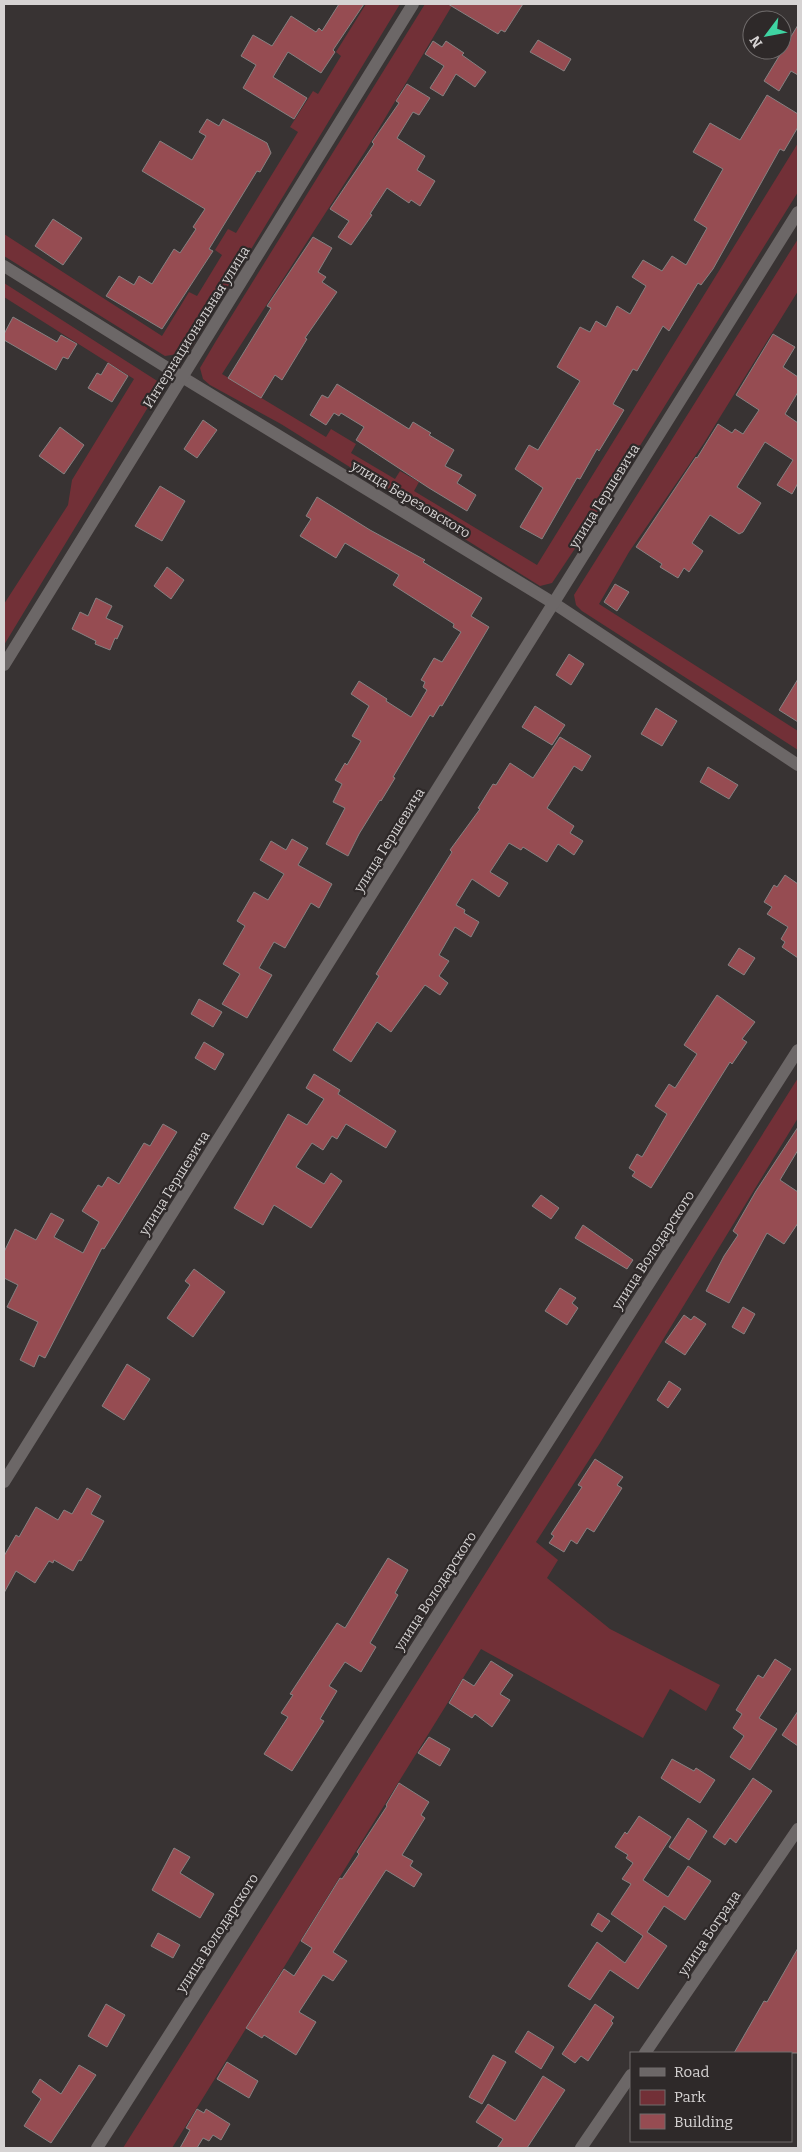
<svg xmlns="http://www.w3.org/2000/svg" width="802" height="2152" viewBox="0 0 802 2152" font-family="Bitter,serif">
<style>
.green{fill:#723037}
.building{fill:#964c52;stroke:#868181}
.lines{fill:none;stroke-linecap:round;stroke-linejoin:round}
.minor{stroke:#6c6767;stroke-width:12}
.labels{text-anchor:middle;stroke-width:4.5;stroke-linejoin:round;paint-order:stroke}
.street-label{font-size:14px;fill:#d6d3d3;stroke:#2e2929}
</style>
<rect width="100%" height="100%" fill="#383333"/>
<g class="green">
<polygon points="366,4 400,4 191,348 184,353 165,356 4,256 4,234 162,336 189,292 197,296 222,255 215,250 228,229 236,233 298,132 290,127 313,91 318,94 341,56 336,52"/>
<polygon points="425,4 453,4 366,150 222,374 326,437 331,429 356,444 351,453 395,479 400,471 419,482 414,491 537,565 798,143 798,192 590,526 552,583 540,586 281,424 210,385 203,379 200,368 216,341"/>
<polygon points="798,239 798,291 704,443 629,552 599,604 798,731 798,750 582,611 576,605 574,595"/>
<polygon points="4,283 162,384 4,645 4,604 68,505 72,480 134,379 4,297"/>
<polygon points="798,1078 798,1118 600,1443 536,1542 558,1560 547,1578 610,1629 720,1685 706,1711 670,1689 643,1738 481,1649 172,2148 123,2148"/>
</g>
<g class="building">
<polygon points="339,4 364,4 333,50 335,52 321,73 288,52 273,77 307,98 294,119 243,88 256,65 241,56 253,35 272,46 291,16 316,32 319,28 322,31"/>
<polygon points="448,4 523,4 505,32 501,30 498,34"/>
<polygon points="798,25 798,75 791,71 779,91 764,81"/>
<polygon points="538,40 571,59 564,71 530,52"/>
<polygon points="433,41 442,47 446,41 464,53 462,55 486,72 475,87 456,74 443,96 430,88 444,66 425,54"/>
<polygon points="407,84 430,98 419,115 413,112 397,138 425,156 417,170 435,181 420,206 411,200 409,203 387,188 370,214 372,215 351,245 338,237 349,221 330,209 374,144 372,142 399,103 396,101"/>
<polygon points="767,95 798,114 798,127 784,151 780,149 713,269 701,285 698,283 669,331 663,326 637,371 633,369 613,404 624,410 599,451 597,449 580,479 577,478 542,539 520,527 543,488 515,469 529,445 538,450 580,381 557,367 580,327 590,332 596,321 606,327 617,306 630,314 646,286 632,277 643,260 662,271 672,256 686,265 707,228 694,220 723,169 693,152 710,123 740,140"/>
<polygon points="207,119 219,126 223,119 267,143 271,153 260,172 257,171 209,249 213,251 162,329 106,296 119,276 134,285 139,276 152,284 174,249 180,253 196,229 193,227 205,209 142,171 160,141 192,160 206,136 199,132"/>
<polygon points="53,219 82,238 63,265 35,246"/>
<polygon points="313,237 332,248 318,272 326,277 322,282 337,292 305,338 307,339 282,380 275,375 261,398 228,378 271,308 267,306"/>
<polygon points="13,317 57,342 61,335 77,344 68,359 63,357 56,370 4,340 4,334"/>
<polygon points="773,334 795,347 783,367 798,377 798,392 785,414 798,423 798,483 792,494 777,485 793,460 765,442 737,487 761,503 743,532 739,534 710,515 692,543 703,551 689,572 684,568 678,578 660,567 662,564 636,547 696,457 697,458 718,424 732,433 735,429 743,434 759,410 736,395"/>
<polygon points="108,363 128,376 112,402 88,388 97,373 101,375"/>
<polygon points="337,384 409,429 413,422 431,433 429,435 454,450 445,466 462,475 457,483 476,495 467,511 429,488 356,440 364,427 341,413 339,416 334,413 326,425 310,415 322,395 328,398"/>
<polygon points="203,420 217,430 197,458 184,449"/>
<polygon points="60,427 84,445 64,474 39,456"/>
<polygon points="160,486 185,501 162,541 135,526"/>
<polygon points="317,497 370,530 425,560 423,562 482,598 471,616 489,627 442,706 440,705 433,717 430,715 393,777 395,778 381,801 380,800 359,834 348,856 326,844 345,808 333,802 342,784 335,780 345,763 347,765 361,741 352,736 369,706 351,694 359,681 387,699 386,701 411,717 427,690 423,687 425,682 421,680 434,658 442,662 461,632 453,627 454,624 393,585 399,575 345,543 336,558 300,536 311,519 306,516"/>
<polygon points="167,567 184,580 171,599 154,586"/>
<polygon points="615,584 629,592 617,611 604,602"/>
<polygon points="96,598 112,606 106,618 123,626 117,639 115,638 110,650 95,644 96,641 72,629 80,612 88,616"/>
<polygon points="569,654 584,664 571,685 556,675"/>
<polygon points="798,679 798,722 779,710"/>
<polygon points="535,706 565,725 552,745 522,727"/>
<polygon points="656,708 677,721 662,746 641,734"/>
<polygon points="560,737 591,756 582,771 574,766 547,808 574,826 570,833 583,841 574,855 558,844 547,862 523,847 521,850 509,843 490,872 508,883 499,897 472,879 456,905 465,910 464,913 479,922 471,937 455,927 439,955 449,961 439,976 448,983 440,995 425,985 391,1032 377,1022 351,1062 333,1050 379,976 376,974 452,852 450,850 480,809 478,808 493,784 496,785 510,763 533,778"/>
<polygon points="708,767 738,785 729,799 700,782"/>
<polygon points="292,839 308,848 298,865 332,884 319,908 311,903 285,948 274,942 259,968 272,975 247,1018 222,1004 240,974 223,964 245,926 237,921 254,892 268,900 284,874 260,860 271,841 286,850"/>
<polygon points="785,875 798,884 798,958 782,947 785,942 781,939 788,927 767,914 772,907 764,902 774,885 777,887"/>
<polygon points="739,948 755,958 744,975 728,965"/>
<polygon points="717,995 755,1022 742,1039 747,1042 732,1064 730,1062 651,1188 632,1176 635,1172 629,1168 637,1154 642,1157 667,1114 655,1106 669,1084 675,1088 697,1054 684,1045"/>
<polygon points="199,999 222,1012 213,1027 191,1014"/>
<polygon points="204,1042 224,1054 215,1070 195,1058"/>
<polygon points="314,1074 340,1090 338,1094 396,1131 386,1148 346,1124 337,1139 332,1136 323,1150 312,1143 296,1167 324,1184 331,1173 342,1181 311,1228 274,1205 263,1225 234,1208 288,1114 307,1125 324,1099 306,1088"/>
<polygon points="163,1124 177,1132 104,1249 102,1248 45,1358 39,1355 34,1367 20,1360 38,1322 7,1307 18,1285 4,1278 4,1252 15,1229 36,1240 51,1213 64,1220 54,1237 83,1253 99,1222 82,1211 98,1185 102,1187 108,1177 119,1184 144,1143 150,1146"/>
<polygon points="798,1127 798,1150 780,1180 798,1192 798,1223 784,1244 767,1233 729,1303 706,1291 724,1256 738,1235 733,1231 756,1191"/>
<polygon points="541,1195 559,1208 551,1219 532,1206"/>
<polygon points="583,1225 633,1260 627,1269 575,1238"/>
<polygon points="194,1269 225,1292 193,1337 167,1318 190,1285 185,1281"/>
<polygon points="560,1288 576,1298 572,1303 578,1308 567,1325 545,1311"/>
<polygon points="743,1307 755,1314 744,1334 732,1327"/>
<polygon points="684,1315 691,1320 694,1316 706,1324 685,1355 665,1342"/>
<polygon points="127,1364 150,1379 124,1420 102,1406"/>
<polygon points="669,1381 681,1389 668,1408 657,1400"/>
<polygon points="595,1459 623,1477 617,1485 622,1488 594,1532 587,1528 577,1544 571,1540 564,1552 549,1543 554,1536 551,1534 582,1487 578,1485"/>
<polygon points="87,1488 101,1496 91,1514 104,1521 81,1561 79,1560 73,1571 54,1560 53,1563 49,1561 35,1583 16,1571 4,1593 4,1556 16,1535 19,1537 36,1507 58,1520 64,1510 72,1514"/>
<polygon points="388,1558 408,1570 395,1593 398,1595 370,1643 376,1647 361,1672 345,1662 329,1686 337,1691 320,1719 324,1721 292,1771 264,1754 288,1717 281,1713 293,1695 290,1694 337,1623 345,1628"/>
<polygon points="775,1659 791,1669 759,1718 777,1729 750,1770 730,1757 744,1736 733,1728 742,1714 736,1710 758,1675 763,1678"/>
<polygon points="491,1661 513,1675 500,1694 510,1700 492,1727 475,1714 472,1718 449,1703 463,1679 474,1686"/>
<polygon points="798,1711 798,1746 782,1735"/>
<polygon points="429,1737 450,1749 440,1766 418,1753"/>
<polygon points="672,1759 694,1771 696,1768 715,1780 700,1803 661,1778"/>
<polygon points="753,1778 772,1791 736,1843 730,1838 725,1845 713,1837"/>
<polygon points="399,1783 429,1802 421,1815 425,1818 402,1855 413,1861 410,1866 422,1874 414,1887 386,1870 333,1952 347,1961 333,1981 323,1975 299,2012 316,2022 296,2055 264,2035 262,2038 246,2028 284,1969 294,1976 312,1948 301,1941 340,1878 342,1879 359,1854 357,1852 387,1806 386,1805"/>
<polygon points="639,1816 671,1837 643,1880 668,1897 688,1866 711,1881 685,1920 664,1906 647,1932 667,1946 638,1989 610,1970 590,2000 568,1986 597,1942 625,1963 643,1936 611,1914 631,1884 622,1879 633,1863 626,1858 628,1855 615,1847 625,1832 627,1834"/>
<polygon points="688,1818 707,1831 689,1860 669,1847"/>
<polygon points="174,1848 190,1857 180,1873 214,1894 200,1918 152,1890"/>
<polygon points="598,1913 610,1921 602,1932 591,1925"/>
<polygon points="158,1933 180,1945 173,1958 151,1946"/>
<polygon points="798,1948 798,2053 734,2053 764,2001 767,2002"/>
<polygon points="106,2004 125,2015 107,2047 88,2036"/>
<polygon points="595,2004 614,2017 611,2021 613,2023 588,2061 581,2056 575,2063 562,2054"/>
<polygon points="528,2031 554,2047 541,2069 515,2052"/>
<polygon points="493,2055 506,2062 482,2104 469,2097"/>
<polygon points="227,2062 258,2081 249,2098 217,2079"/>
<polygon points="79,2065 96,2075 51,2143 24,2126 41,2099 32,2092 40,2079 61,2094"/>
<polygon points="543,2076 565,2090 527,2148 497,2148 503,2139 476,2122 488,2104 515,2121"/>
<polygon points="197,2109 204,2113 206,2109 230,2124 221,2140 213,2135 209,2141 203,2138 197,2148 180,2148 190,2130 186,2128"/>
</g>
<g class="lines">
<g class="minor">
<polyline points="4,266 182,377 555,604 798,765"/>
<polyline points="4,665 413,4"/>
<polyline points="4,1482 798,212"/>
<polyline points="645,2053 798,1829"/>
<polyline points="97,2148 798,1050"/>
<polyline points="581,2148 631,2075"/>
</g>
</g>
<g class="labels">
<g class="street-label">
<text transform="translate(196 327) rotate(-58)" y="5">Интернациональная улица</text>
<text transform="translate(604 496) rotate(-58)" y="5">улица Гершевича</text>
<text transform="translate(411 499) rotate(31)" y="5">улица Березовского</text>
<text transform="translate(389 840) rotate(-58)" y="5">улица Гершевича</text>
<text transform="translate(174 1183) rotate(-58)" y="5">улица Гершевича</text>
<text transform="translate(653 1250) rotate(-57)" y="5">улица Володарского</text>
<text transform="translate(435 1591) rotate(-57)" y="5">улица Володарского</text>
<text transform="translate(217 1933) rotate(-57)" y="5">улица Володарского</text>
<text transform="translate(709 1933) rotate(-56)" y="5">улица Бограда</text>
</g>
</g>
<rect width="802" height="2152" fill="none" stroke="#d6d3d3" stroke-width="10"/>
<rect x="630" y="2052" width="162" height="90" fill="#2e2929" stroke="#716d6d"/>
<rect x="640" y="2068" width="25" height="8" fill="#6c6767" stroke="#716d6d"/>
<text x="674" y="2077" font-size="15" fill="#d6d3d3">Road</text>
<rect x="640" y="2090" width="25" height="15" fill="#723037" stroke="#716d6d"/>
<text x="674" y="2102" font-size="15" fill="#d6d3d3">Park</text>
<rect x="640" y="2114" width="25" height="15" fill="#964c52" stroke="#716d6d"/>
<text x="674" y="2127" font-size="15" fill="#d6d3d3">Building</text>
<g transform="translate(767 35) rotate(238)"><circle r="24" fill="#2e2929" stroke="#716d6d"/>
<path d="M0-4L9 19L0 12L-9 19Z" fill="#3fd4a2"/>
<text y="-8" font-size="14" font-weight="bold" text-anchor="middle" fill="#d6d3d3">N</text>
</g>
</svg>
